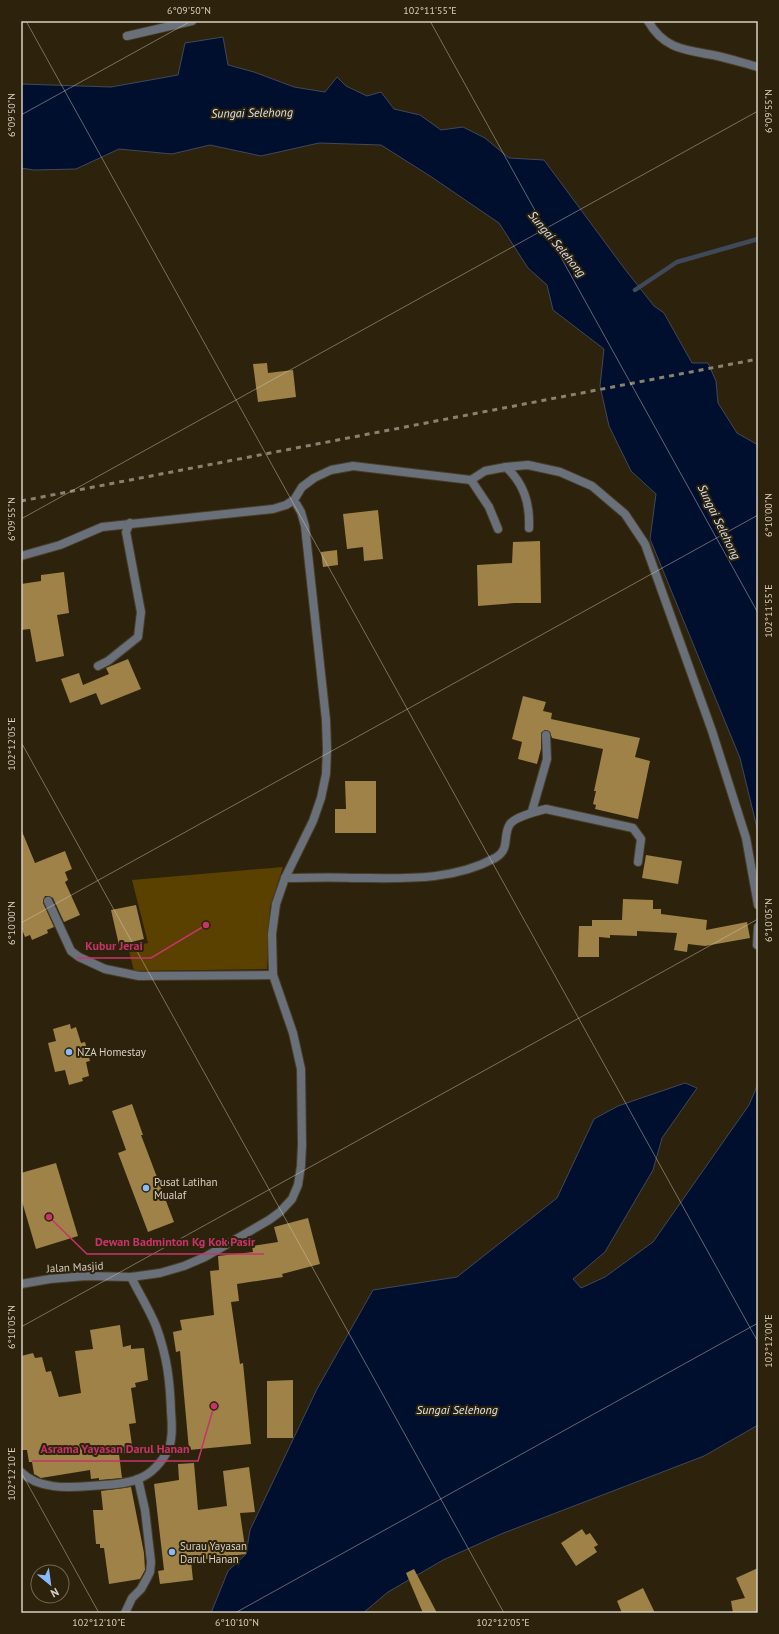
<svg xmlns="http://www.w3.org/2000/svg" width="779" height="1634" viewBox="0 0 779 1634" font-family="'PT Sans',sans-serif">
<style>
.green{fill:#5a4100}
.water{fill:#000f2d;stroke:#40495a}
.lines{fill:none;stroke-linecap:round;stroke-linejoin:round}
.stream{stroke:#40495a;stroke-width:4.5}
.building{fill:#9e8247}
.minor-casing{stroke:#483e29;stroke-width:10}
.minor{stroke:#69707a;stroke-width:8}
.rail{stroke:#8a8271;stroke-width:3;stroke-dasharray:5 5;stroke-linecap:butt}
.ticks{fill:none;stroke:#d7d0c3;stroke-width:1;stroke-opacity:0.45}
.poi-dot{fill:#88bbfc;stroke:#2d220c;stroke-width:1.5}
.labels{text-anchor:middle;stroke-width:4;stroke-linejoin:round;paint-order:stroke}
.poi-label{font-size:11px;fill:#d7d0c3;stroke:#2d220c;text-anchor:start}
.street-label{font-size:11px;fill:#d7d0c3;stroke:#2d220c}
.water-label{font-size:12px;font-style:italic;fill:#dae5f3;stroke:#2d220c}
.leader{fill:none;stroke:#c5346b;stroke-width:1.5}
.callout-dot{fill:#c5346b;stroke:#2d220c;stroke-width:1.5}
.callout-label{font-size:12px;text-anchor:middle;font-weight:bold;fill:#c5346b;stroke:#2d220c;stroke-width:4;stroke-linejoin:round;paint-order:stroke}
.neatline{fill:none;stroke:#d7d0c3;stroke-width:1.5}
.ticks-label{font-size:10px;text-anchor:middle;fill:#d7d0c3}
</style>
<rect width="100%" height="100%" fill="#2d220c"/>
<polygon class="green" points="283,867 270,907 267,969 134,971 128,947 148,943 132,880"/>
<g class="water">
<polygon points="223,37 228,65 254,72 294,87 325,92 337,77 346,86 367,96 381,92 394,109 420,115 441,130 463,127 485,138 509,158 544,160 624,268 654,306 664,313 692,363 708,363 716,381 718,403 737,433 758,445 758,832 740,758 650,539 656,494 631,471 609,426 600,386 604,349 553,310 547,285 528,268 499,223 430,176 381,145 319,143 261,156 210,145 172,154 119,149 76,169 34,170 21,168 21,84 111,87 178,75 185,43"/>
<polygon points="685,1083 697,1088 662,1138 653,1170 605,1252 573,1279 581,1288 605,1277 653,1242 749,1105 758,1084 758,1425 704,1456 501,1534 443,1560 388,1592 363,1613 211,1613 228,1571 246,1554 250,1530 317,1389 373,1290 457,1277 557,1198 594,1119 618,1106"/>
</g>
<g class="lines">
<polyline class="stream" points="635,290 677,262 758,239"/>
</g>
<g class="building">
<polygon points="267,363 268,373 293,370 296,397 258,402 253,364"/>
<polygon points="378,510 383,559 364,561 363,547 347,549 343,514"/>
<polygon points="540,541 541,603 515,603 478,606 477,565 512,563 513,542"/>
<polygon points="337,550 338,565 323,567 321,552"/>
<polygon points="64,572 69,613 57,615 64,656 36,662 30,629 21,630 21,584 41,581 41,575"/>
<polygon points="128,659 141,689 101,705 96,693 70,703 61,679 79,673 83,685 109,674 106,668"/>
<polygon points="523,696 546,702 543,711 552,713 551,719 640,738 635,757 650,761 638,819 595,809 596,805 593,804 596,791 594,791 603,749 552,738 550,732 545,730 541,733 541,749 537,764 518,759 522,742 512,739"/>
<polygon points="345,781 376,781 376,833 335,833 335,809 346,809"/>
<polygon points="21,829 35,863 65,851 72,869 65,872 68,880 65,882 80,915 64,922 53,898 49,896 45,896 43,900 43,903 54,927 47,930 48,933 32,940 30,935 25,937 21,927"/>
<polygon points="646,855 682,861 678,884 642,878"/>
<polygon points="623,899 653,900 653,909 661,909 661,914 707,920 706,930 747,922 750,938 705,946 688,944 687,952 674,950 677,933 637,931 637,936 610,935 610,938 599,937 599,957 578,957 579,926 592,926 592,920 622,920"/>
<polygon points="136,905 144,939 119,945 111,910"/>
<polygon points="70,1024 71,1029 76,1027 81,1043 85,1042 90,1061 86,1062 89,1076 82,1078 83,1081 69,1085 65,1070 55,1072 48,1043 56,1041 53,1029"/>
<polygon points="132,1104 143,1135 141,1135 174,1222 148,1232 118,1153 126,1150 112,1111"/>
<polygon points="56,1163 78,1236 36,1249 21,1198 21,1173"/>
<polygon points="308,1218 320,1264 282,1274 283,1277 237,1284 239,1301 231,1302 240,1364 243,1363 251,1444 189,1450 180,1351 176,1352 173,1332 182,1330 180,1320 214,1315 210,1271 219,1270 218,1256 253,1252 252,1246 278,1242 274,1227"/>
<polygon points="120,1325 123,1347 131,1345 131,1349 144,1348 148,1380 135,1383 136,1387 131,1388 136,1423 129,1424 133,1452 119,1454 122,1478 99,1480 99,1478 91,1479 90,1470 41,1478 34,1474 32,1462 29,1462 27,1450 22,1450 21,1443 21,1356 33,1353 35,1358 42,1357 46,1372 51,1371 59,1397 81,1393 75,1351 93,1349 90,1330"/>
<polygon points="293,1380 293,1438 267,1438 267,1381"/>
<polygon points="194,1463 198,1510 227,1506 223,1471 249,1467 255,1512 240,1513 246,1554 191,1561 193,1580 160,1584 158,1571 164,1570 154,1484 179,1480 178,1464"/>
<polygon points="131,1487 144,1553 145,1570 140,1579 109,1584 104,1548 100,1548 100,1544 96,1544 93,1510 103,1510 101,1491"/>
<polygon points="582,1529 586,1535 590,1533 598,1545 594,1547 597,1552 576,1566 561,1543"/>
<polygon points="758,1568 758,1613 733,1613 731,1601 745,1598 736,1578"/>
<polygon points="414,1569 437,1613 423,1613 406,1573"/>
<polygon points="643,1588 655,1613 622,1613 617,1601"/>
</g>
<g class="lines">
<g class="minor-casing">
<g id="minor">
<path d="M 648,21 C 664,49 685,50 713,55 C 728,58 743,63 758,67"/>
<polyline points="127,36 192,21"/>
<polyline points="506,467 528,465 560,472 592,486 625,514 645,544 712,731 746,838 758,905"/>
<polyline points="471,480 489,507 498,529"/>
<polyline points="21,556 60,545 102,527 273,509 286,505 294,500"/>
<polyline points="98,666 108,661 138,637 141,612 126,532 130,523"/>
<polyline points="532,811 547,759 546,735"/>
<path d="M 285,878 C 307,878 330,877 352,878 C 400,878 451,882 495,858 C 511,849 502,836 510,824 C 515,817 538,811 546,809 L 633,828 L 641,839 L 638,862"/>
<polyline points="48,901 71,951 79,957 105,969 139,976 273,975"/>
<polyline points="757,945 758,927"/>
<path d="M 21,1284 L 50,1279 L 86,1276 L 131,1277 L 160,1273 L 184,1266 L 205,1257 L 269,1220 L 280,1212 L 292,1199 L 298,1185 L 301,1166 L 302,1145 L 301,1069 L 293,1033 L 273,975 L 272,934 L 276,904 L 285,878 L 313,821 L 321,798 L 326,774 L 327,749 L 326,720 L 305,526 L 301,512 L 294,500 L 302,487 L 314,478 L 331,470 L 353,466 L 471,480 L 485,471 L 506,467 C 524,484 530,503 529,528"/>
<path d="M 21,1472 C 38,1489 67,1488 90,1486 C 105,1485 123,1485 138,1479 C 152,1474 163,1461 169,1448 C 173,1437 172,1423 171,1412 C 170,1380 167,1356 156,1326 C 149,1309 139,1293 131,1277"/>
<polyline points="125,1613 132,1598 141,1589 147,1578 150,1572 151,1562 145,1510 138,1479"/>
</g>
</g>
<use href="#minor" class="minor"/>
<polyline class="rail" points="21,501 758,359"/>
</g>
<path class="ticks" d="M 26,21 L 758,1342M 430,21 L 758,613M 21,115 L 191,21M 21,519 L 758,111M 21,742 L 504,1613M 21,923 L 758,515M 21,1327 L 758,919M 21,1472 L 99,1613M 235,1613 L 758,1323"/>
<g class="poi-dot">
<circle cx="69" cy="1052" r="4"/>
<circle cx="146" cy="1188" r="4"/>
<circle cx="172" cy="1552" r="4"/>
</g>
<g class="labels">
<g class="poi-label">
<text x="77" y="1056">NZA Homestay</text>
<text x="154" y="1186">Pusat Latihan<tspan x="154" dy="13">Mualaf</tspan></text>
<text x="180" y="1550">Surau Yayasan<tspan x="180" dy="13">Darul Hanan</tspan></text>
</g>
<g class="street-label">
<text transform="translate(75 1267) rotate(-3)" y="4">Jalan Masjid</text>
</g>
<g class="water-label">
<text transform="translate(252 113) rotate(-1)" y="4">Sungai Selehong</text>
<text transform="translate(557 244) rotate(50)" y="4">Sungai Selehong</text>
<text transform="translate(719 522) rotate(64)" y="4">Sungai Selehong</text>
<text x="457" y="1414">Sungai Selehong</text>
</g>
</g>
<path class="leader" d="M206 925L151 958H77M49 1217L87 1254H264M214 1406L198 1461H32"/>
<g class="callout-dot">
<circle cx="206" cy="925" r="4"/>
<circle cx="49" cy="1217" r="4"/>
<circle cx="214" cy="1406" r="4"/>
</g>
<g class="callout-label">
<text x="114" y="950">Kubur Jerai</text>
<text x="175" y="1246">Dewan Badminton Kg Kok Pasir</text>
<text x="115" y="1453">Asrama Yayasan Darul Hanan</text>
</g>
<rect width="779" height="1634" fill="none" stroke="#2d220c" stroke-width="44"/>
<g transform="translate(50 1584) rotate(151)"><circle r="19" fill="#2d220c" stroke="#716855"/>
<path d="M0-3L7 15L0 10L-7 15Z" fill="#88bbfc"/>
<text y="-6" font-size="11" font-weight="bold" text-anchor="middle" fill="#d7d0c3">N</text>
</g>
<rect x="22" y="22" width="735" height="1590" class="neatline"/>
<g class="ticks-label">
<text x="189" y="14">6°09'50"N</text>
<text x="430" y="14">102°11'55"E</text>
<text transform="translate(768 111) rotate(-90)" y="4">6°09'55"N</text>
<text transform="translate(11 115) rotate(-90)" y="4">6°09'50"N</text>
<text transform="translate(768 515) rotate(-90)" y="4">6°10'00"N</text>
<text transform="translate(11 519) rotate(-90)" y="4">6°09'55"N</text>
<text transform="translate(768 611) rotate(-90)" y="4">102°11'55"E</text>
<text transform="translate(11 744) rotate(-90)" y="4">102°12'05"E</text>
<text transform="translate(768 920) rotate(-90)" y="4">6°10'05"N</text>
<text transform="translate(11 923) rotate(-90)" y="4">6°10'00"N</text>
<text transform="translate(11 1327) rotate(-90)" y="4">6°10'05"N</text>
<text transform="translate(768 1341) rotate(-90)" y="4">102°12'00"E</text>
<text transform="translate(11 1474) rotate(-90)" y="4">102°12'10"E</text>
<text x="99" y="1626">102°12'10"E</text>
<text x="237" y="1626">6°10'10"N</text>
<text x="503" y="1626">102°12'05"E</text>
</g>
</svg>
